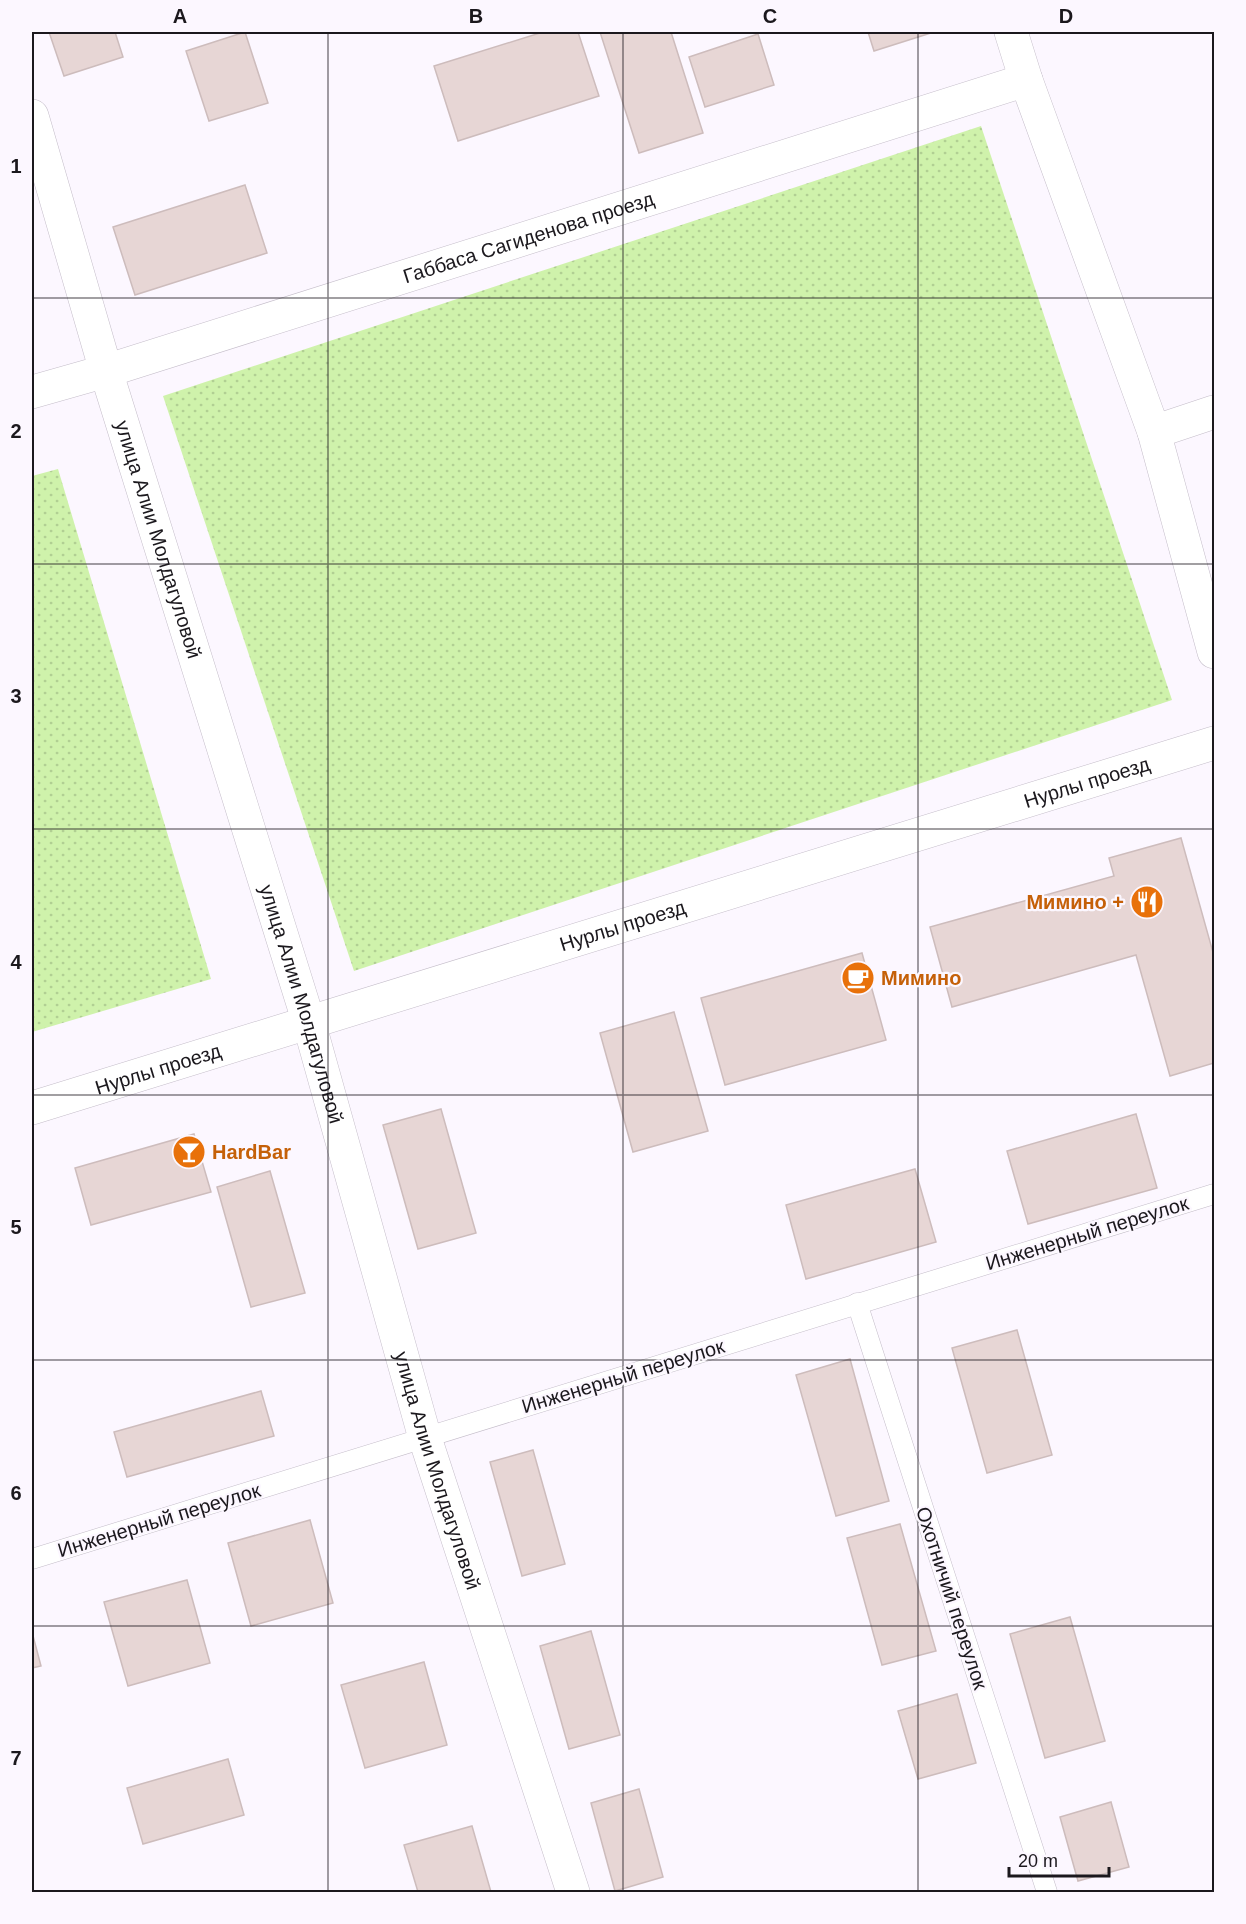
<svg xmlns="http://www.w3.org/2000/svg" width="1246" height="1924" viewBox="0 0 1246 1924" font-family="Arial,sans-serif">
<style>
.grass{fill:url(#grass-dots)}
.building{fill:#e7d6d5;stroke:#cdbcbc;stroke-width:1.5}
.lines{fill:none;stroke-linecap:round;stroke-linejoin:round}
.lane-casing{stroke:#c5beca;stroke-width:21}
.street-casing{stroke:#c5beca;stroke-width:34}
.lane{stroke:#fff;stroke-width:20}
.street{stroke:#fff;stroke-width:33}
.grid{fill:none;stroke:#1b181d;stroke-width:1.5;stroke-opacity:0.55}
.labels{text-anchor:middle;stroke-width:4.5;stroke-linejoin:round;paint-order:stroke}
.street-label{font-size:20px;fill:#1b181d;stroke:#fcf7ff}
.food-label{font-size:20px;font-weight:bold;fill:#c56008;stroke:#fcf7ff;text-anchor:start}
.neatline{fill:none;stroke:#1b181d;stroke-width:2}
.grid-label{font-size:20px;text-anchor:middle;font-weight:bold;fill:#1b181d}
</style>
<defs>
<pattern id="grass-dots" width="8" height="8" patternUnits="userSpaceOnUse" patternTransform="scale(1.5)"><rect width="8" height="8" fill="#cff2ab"/><path d="M2 2h.1M6 6h.1" fill="none" stroke="#b1cf93" stroke-width="1.8" stroke-linecap="round"/></pattern>
</defs>
<rect width="100%" height="100%" fill="#fcf7ff"/>
<g class="grass">
<polygon points="981,126 1172,700 354,971 163,396"/>
<polygon points="58,469 211,979 32,1032 32,476"/>
</g>
<g class="building">
<polygon points="49,32 115,32 123,57 64,76"/>
<polygon points="245,32 268,103 209,121 186,51"/>
<polygon points="543,32 578,32 599,96 458,141 434,66"/>
<polygon points="600,32 671,32 703,133 639,153"/>
<polygon points="868,32 934,32 874,51"/>
<polygon points="758,34 774,85 705,107 689,57"/>
<polygon points="245,185 267,253 135,295 113,227"/>
<polygon points="1181,838 1214,956 1214,1063 1170,1076 1136,955 952,1007 930,927 1114,876 1109,858"/>
<polygon points="862,953 886,1040 725,1085 701,998"/>
<polygon points="674,1012 708,1131 633,1152 600,1033"/>
<polygon points="441,1109 476,1233 418,1249 383,1125"/>
<polygon points="1136,1114 1157,1188 1028,1224 1007,1151"/>
<polygon points="194,1134 211,1192 91,1225 75,1168"/>
<polygon points="915,1169 936,1242 806,1279 786,1205"/>
<polygon points="270,1171 305,1293 251,1307 217,1187"/>
<polygon points="1017,1330 1052,1455 987,1473 952,1348"/>
<polygon points="850,1359 889,1501 836,1516 796,1375"/>
<polygon points="261,1391 274,1436 127,1477 114,1432"/>
<polygon points="533,1450 565,1564 522,1576 490,1462"/>
<polygon points="310,1520 333,1603 251,1626 228,1543"/>
<polygon points="900,1524 936,1651 882,1665 847,1538"/>
<polygon points="187,1580 210,1663 128,1686 104,1602"/>
<polygon points="1070,1617 1105,1741 1045,1758 1010,1634"/>
<polygon points="591,1631 620,1735 569,1749 540,1646"/>
<polygon points="32,1632 41,1666 32,1668"/>
<polygon points="424,1662 447,1745 365,1768 341,1685"/>
<polygon points="957,1694 976,1763 918,1779 898,1711"/>
<polygon points="228,1759 244,1815 143,1844 127,1788"/>
<polygon points="639,1789 663,1877 615,1891 591,1803"/>
<polygon points="1111,1802 1129,1867 1078,1881 1060,1817"/>
<polygon points="472,1826 491,1892 418,1892 404,1845"/>
</g>
<g class="lines">
<g class="lane-casing">
<g id="lane">
<polyline points="857,1303 1047,1892"/>
<polyline points="32,1559 1214,1194"/>
</g>
</g>
<g class="street-casing">
<g id="street">
<polyline points="1011,32 1026,80 1154,432 1214,652"/>
<path id="s1" d="M 32,116 L 106,371 L 309,1023 L 425,1438 L 573,1892"/>
<path id="s2" d="M 32,392 L 106,371 L 1026,80"/>
<polyline points="1154,432 1214,412"/>
<path id="s3" d="M 32,1108 L 1214,743"/>
</g>
</g>
<use href="#lane" class="lane"/>
<use href="#street" class="street"/>
</g>
<path class="grid" d="M 328,32 L 328,1892M 623,32 L 623,1892M 918,32 L 918,1892M 32,298 L 1214,298M 32,564 L 1214,564M 32,829 L 1214,829M 32,1095 L 1214,1095M 32,1360 L 1214,1360M 32,1626 L 1214,1626"/>
<defs>
<g id="restaurant-disc" transform="scale(1.725)"><circle r="9.5" fill="#e8710a" stroke="#fcf7ff"/><path d="M-5-6h1v4h1v-4h1v4h1v-4h1v5L-1.5 .5V6h-2V.5L-5-1ZM5-6V6H3V1.5H1.5Q1.5-4 5-6Z" fill="#fff"/></g>
<g id="cafe-disc" transform="scale(1.725)"><circle r="9.5" fill="#e8710a" stroke="#fcf7ff"/><path d="M-5.5-4.5H6V0H3Q3 3.5 0 3.5H-2.5Q-5.5 3.5-5.5 0ZM3-3.2v2h1.7v-2ZM-6 4.5H4V6H-6Z" fill="#fff"/></g>
<g id="bar-disc" transform="scale(1.725)"><circle r="9.5" fill="#e8710a" stroke="#fcf7ff"/><path d="M-6-5H6L.8 .8V4.5H3.5V6h-7V4.5H-.8V.8Z" fill="#fff"/></g>
</defs>
<g fill-rule="evenodd">
<use href="#restaurant-disc" x="1147" y="902"/>
<use href="#cafe-disc" x="858" y="978"/>
<use href="#bar-disc" x="189" y="1152"/>
</g>
<g class="labels">
<g class="street-label">
<text dy="7" stroke="none"><textPath href="#s2" startOffset="520">Габбаса Сагиденова проезд</textPath></text>
<text dy="7" stroke="none"><textPath href="#s1" startOffset="442">улица Алии Молдагуловой</textPath></text>
<text dy="7" stroke="none"><textPath href="#s3" startOffset="1104">Нурлы проезд</textPath></text>
<text dy="7" stroke="none"><textPath href="#s3" startOffset="618">Нурлы проезд</textPath></text>
<text dy="7" stroke="none"><textPath href="#s1" startOffset="928">улица Алии Молдагуловой</textPath></text>
<text dy="7" stroke="none"><textPath href="#s3" startOffset="132">Нурлы проезд</textPath></text>
<text transform="translate(1087 1233) rotate(-17)" y="7">Инженерный переулок</text>
<text transform="translate(623 1376) rotate(-17)" y="7">Инженерный переулок</text>
<text dy="7" stroke="none"><textPath href="#s1" startOffset="1414">улица Алии Молдагуловой</textPath></text>
<text transform="translate(159 1520) rotate(-17)" y="7">Инженерный переулок</text>
<text transform="translate(952 1598) rotate(72)" y="7">Охотничий переулок</text>
</g>
<g class="food-label">
<text x="1124" y="909" text-anchor="end">Мимино +</text>
<text x="881" y="985">Мимино</text>
<text x="212" y="1159">HardBar</text>
</g>
</g>
<rect width="1246" height="1924" fill="none" stroke="#fcf7ff" stroke-width="66"/>
<path d="M1009 1867v9h100v-9" fill="none" stroke="#1b181d" stroke-width="3"/>
<text x="1018" y="1867" font-size="18" fill="#1b181d" stroke="#fcf7ff" stroke-width="4.5" paint-order="stroke">20 m</text>
<rect x="33" y="33" width="1180" height="1858" class="neatline"/>
<g class="grid-label">
<text x="180" y="23">A</text>
<text x="476" y="23">B</text>
<text x="770" y="23">C</text>
<text x="1066" y="23">D</text>
<text x="16" y="173">1</text>
<text x="16" y="438">2</text>
<text x="16" y="703">3</text>
<text x="16" y="969">4</text>
<text x="16" y="1234">5</text>
<text x="16" y="1500">6</text>
<text x="16" y="1765">7</text>
</g>
</svg>
